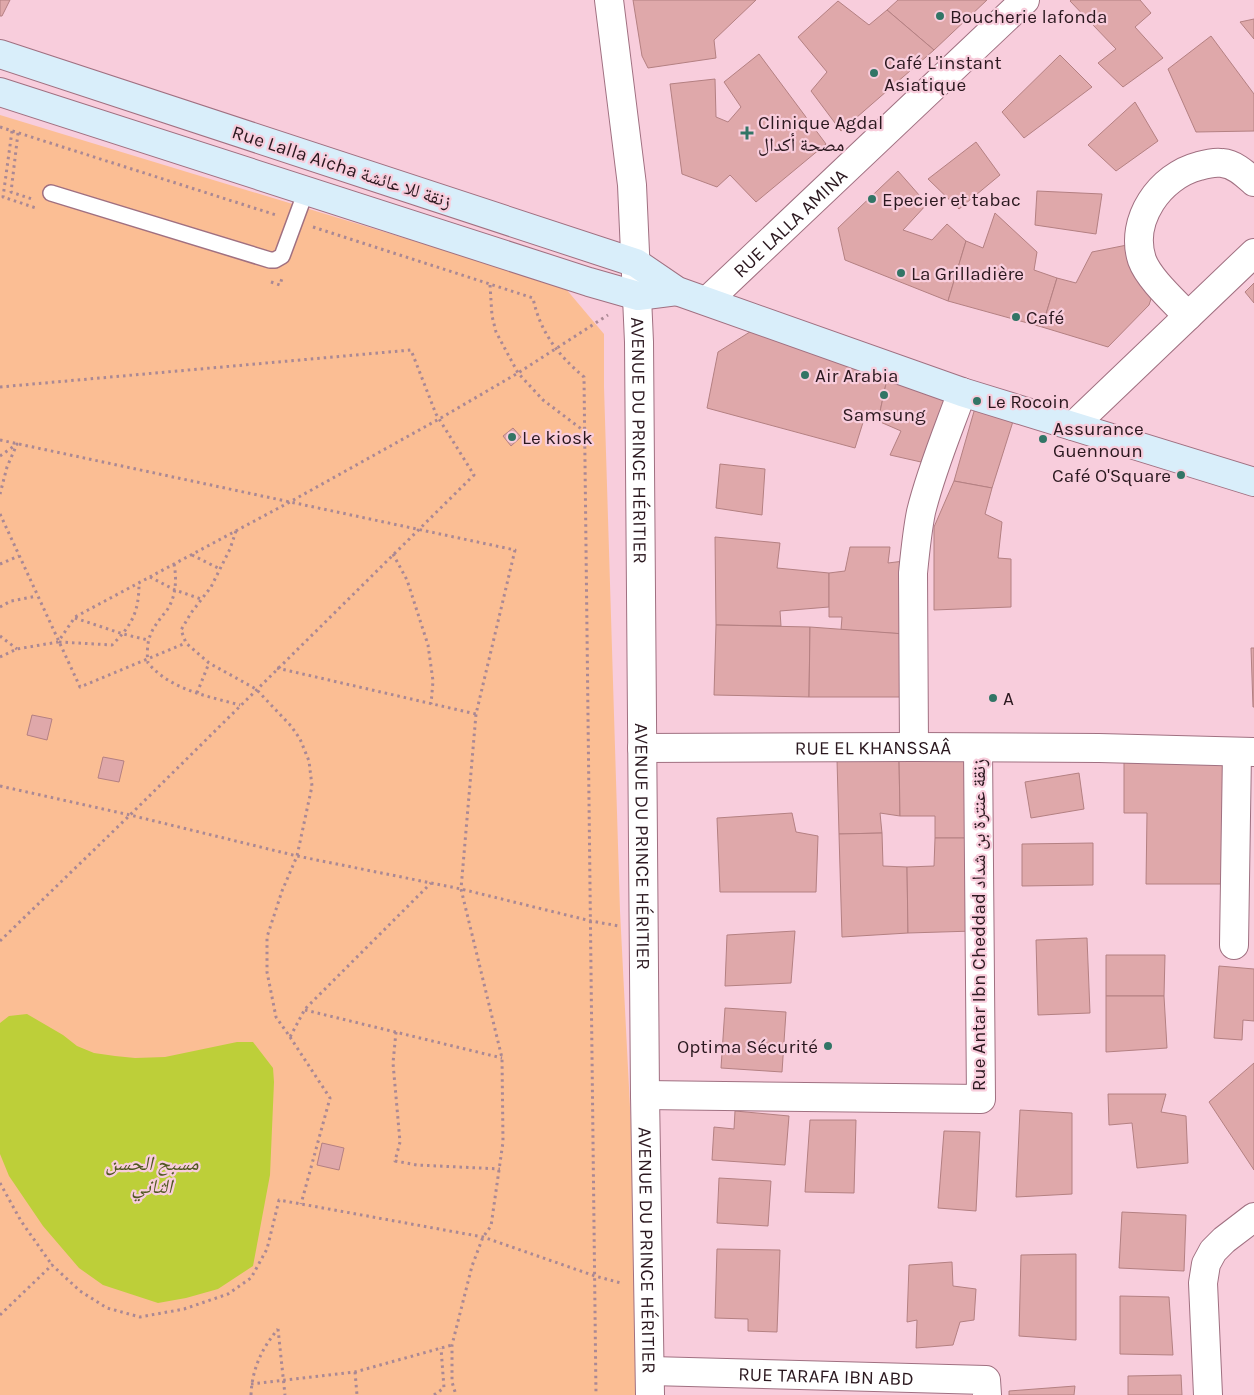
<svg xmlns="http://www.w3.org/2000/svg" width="1254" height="1395" viewBox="0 0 1254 1395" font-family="Karla,'Noto Naskh Arabic',sans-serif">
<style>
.green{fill:#fbbe94}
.water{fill:#bdcf39}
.building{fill:#dfa8aa;stroke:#b48082}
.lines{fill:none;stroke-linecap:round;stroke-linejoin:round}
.lane-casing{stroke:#a07081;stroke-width:18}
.street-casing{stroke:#a07081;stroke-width:30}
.secondary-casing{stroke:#a07081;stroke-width:30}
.path{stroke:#aa8894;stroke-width:3;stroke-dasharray:2.5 4;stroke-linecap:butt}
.lane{stroke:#fff;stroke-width:15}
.street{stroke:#fff;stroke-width:28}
.secondary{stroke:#d9eefa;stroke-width:28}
.poi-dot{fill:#327566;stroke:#f8cddc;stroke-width:2}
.labels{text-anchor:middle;stroke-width:4.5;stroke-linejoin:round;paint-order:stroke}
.poi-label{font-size:19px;fill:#2b181f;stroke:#f8cddc;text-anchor:start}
.street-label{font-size:19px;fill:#2b181f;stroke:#f8cddc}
.water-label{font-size:20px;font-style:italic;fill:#505820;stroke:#f8cddc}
</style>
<rect width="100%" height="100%" fill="#f8cddc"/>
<polygon class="green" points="0,115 493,265 566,289 604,334 604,387 620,911 639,1284 640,1395 0,1395"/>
<polygon class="water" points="27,1014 63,1035 77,1046 94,1053 115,1056 135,1058 165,1057 237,1042 253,1042 273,1068 274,1082 270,1175 253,1266 218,1289 186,1298 158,1303 103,1285 79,1268 43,1226 9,1176 0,1154 0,1023 9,1016"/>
<g class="building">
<polygon points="0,0 10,0 2,16 0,16"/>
<polygon points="633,0 756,0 714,40 716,58 648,68 642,56"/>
<polygon points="898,0 987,0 934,50 887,10"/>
<polygon points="1071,0 1140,0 1151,13 1135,27 1163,58 1123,87 1098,63 1116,49 1070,1"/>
<polygon points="838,1 869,25 887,10 934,50 841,131 811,91 827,72 798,37"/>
<polygon points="1254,19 1254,39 1240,22"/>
<polygon points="1211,36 1254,94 1254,131 1196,132 1168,69"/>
<polygon points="759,54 826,144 756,202 730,175 717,187 682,174 670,84 715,79 716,117 728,122 741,107 724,82"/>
<polygon points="1060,55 1092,87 1024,138 1002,112"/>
<polygon points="1135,102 1158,141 1116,171 1088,145"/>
<polygon points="976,142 1000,175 959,209 928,179"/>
<polygon points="898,171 927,204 903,230 932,240 947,224 966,241 948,301 845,260 838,228"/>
<polygon points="1037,191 1102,194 1096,234 1035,225"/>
<polygon points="995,213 1037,252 1034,270 1057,278 1042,327 948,301 966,241 983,248"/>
<polygon points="1127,245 1152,296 1149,305 1108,347 1042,327 1057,278 1076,283 1092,252"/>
<polygon points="1254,283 1254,303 1245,292"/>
<polygon points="753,330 887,379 878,421 865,416 855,448 707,408 718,352"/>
<polygon points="887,379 949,399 921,462 890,455 901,431 878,421"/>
<polygon points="977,401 1015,415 992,488 954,481"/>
<polygon points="513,428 521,437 511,446 503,436"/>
<polygon points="720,464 765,469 762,515 716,508"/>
<polygon points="954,481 992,488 985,514 1002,522 998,558 1011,559 1011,607 934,610 934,527"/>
<polygon points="715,537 780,543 777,568 829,573 829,607 780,611 781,626 716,625"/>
<polygon points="850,547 890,547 888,563 904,561 905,634 841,630 842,617 829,617 829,573 845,571"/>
<polygon points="716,625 810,627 809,697 714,695"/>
<polygon points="810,627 905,634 903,697 809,697"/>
<polygon points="1251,648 1254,648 1254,707 1253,707"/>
<polygon points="32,715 52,719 47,740 27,735"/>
<polygon points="1124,756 1228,756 1227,884 1146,884 1147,813 1124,813"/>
<polygon points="103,757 124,761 119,782 98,778"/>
<polygon points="899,758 900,816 880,813 882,833 839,834 837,759"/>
<polygon points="899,758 970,758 971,838 935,838 935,816 900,816"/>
<polygon points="1079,773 1084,809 1031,818 1025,782"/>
<polygon points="792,813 796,832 818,836 816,892 720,892 717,818"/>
<polygon points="882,833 883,866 907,867 908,933 842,937 839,834"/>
<polygon points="935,838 971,838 974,931 908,933 907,867 934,866"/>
<polygon points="1093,843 1093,885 1022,886 1022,844"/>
<polygon points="795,931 791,983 725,986 727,935"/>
<polygon points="1087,938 1090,1013 1038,1015 1036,940"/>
<polygon points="1106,955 1165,955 1164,996 1106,996"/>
<polygon points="1219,966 1254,969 1254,1021 1243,1020 1242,1040 1214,1038"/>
<polygon points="1106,996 1164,996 1167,1048 1106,1052"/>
<polygon points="725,1008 786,1012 782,1072 721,1068"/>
<polygon points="1254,1063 1254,1170 1209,1102"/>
<polygon points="1108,1094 1166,1094 1161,1112 1186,1116 1188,1163 1137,1168 1132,1123 1109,1125"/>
<polygon points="1020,1110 1072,1113 1072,1194 1016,1197"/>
<polygon points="735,1111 789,1116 785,1165 712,1160 714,1127 734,1129"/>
<polygon points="810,1120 856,1120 854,1193 805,1192"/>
<polygon points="944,1131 980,1132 976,1211 938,1208"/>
<polygon points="322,1143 344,1148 339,1170 317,1165"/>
<polygon points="719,1178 771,1181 768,1226 717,1223"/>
<polygon points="1122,1212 1186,1215 1184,1271 1119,1268"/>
<polygon points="717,1249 780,1250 777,1332 748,1331 748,1319 715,1318"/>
<polygon points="1076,1254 1076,1340 1019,1336 1021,1255"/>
<polygon points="952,1262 953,1286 976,1289 974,1320 960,1322 953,1345 916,1348 917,1320 907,1322 909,1265"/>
<polygon points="1120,1296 1169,1297 1173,1355 1120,1354"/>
<polygon points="1181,1375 1182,1395 1128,1395 1128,1376"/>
<polygon points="1075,1386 1074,1395 1009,1395 1009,1391"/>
</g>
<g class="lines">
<g class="lane-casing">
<polyline id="lane" points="51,193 270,260 275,260 282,256 306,191"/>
</g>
<g class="street-casing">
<g id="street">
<path id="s1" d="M 609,0 L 632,185 L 639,342 L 645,1095 L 650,1395"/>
<path id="s2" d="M 707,301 L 1025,0"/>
<path d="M 1188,316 C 1174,301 1149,279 1142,260 C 1129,220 1160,176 1199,166 C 1206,164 1215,162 1222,163 C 1235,164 1245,174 1254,182"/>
<polyline points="1073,426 1254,253"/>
<path d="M 914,747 L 913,573 C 915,553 917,532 921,512 C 931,471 948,431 962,392"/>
<path id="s3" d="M 642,748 L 914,747 L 1099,748 L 1254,752"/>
<polyline points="1234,945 1237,752"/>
<polyline points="645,1095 981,1099 978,748"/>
<path id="s4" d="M 651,1371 L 986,1380 L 987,1395"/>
<polyline points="1208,1395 1203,1283 1206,1264 1213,1251 1224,1240 1254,1217"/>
</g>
</g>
<g class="secondary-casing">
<g id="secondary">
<polyline points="0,54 636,263 677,291 962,392 1254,482"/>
<polyline points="0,92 589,282 638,296 677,291"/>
</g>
</g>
<g class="path">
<polyline points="0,127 276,215"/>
<polyline points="12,131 3,197 36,208"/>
<polyline points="18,133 11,192 32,199"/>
<path d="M 313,227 L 533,298 C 540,332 558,355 584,377 L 596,1395"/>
<polyline points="271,282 280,285 282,278"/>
<polyline points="490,285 492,316 496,332 518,373 543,400 584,431"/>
<polyline points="0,387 411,350 436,414 474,475 130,815 0,941"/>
<polyline points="0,440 515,550 476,714 461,889 502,1058 503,1142 491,1226 483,1237 472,1266 452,1345 452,1382 456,1395"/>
<polyline points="0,456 17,444 7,467 0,494"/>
<polyline points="0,514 80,687 186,643"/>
<polyline points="236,531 230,549 211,587 191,613 181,630 186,643 209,663 256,689 291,726 300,739 309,761 312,786 297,856 282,891 267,937 267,972 276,1017 290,1037 305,1009 431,883"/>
<polyline points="393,554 407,580 428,645 433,681 431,704"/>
<polyline points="192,555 220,569"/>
<polyline points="0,564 19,556"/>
<path d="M 174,564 C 177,579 176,597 167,610 C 160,619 152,628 149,639 C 147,646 147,656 148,663 C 171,690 207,696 240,705"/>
<polyline points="150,577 175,590 201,599"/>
<polyline points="0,607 11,601 37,596"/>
<polyline points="75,618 123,634 148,640"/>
<polyline points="0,636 17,649"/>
<path d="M 59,642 L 112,645 C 132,625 139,612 139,583"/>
<polyline points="0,657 17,649 58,642 75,617 288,503 439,419 518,373 608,315"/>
<polyline points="277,668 476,714"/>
<polyline points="197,693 209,663"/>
<polyline points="0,786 130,815 297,856 461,889 591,921 619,926"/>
<polyline points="305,1010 502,1058"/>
<polyline points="396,1032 393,1063 400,1142 395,1161 417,1165 500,1169"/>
<polyline points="290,1037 330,1098 301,1204"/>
<polyline points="0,1183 21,1221 52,1265"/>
<polyline points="0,1315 52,1265 80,1291 107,1308 140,1317 184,1309 228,1294 251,1278 267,1249 279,1200 483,1237 595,1276 621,1283"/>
<polyline points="278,1329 285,1395"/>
<polyline points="355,1372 357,1395"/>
<polyline points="251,1384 355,1372 452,1345"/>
<path d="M 251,1395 C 252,1369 262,1348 278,1329"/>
<polyline points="434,1395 444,1388 441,1348"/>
</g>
<use href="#lane" class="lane"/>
<use href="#street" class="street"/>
<use href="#secondary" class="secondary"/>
</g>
<g class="poi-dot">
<circle cx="940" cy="16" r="5"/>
<circle cx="874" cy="73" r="5"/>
<path d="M744.5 125.5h5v5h5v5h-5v5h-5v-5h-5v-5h5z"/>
<circle cx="872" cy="199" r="5"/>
<circle cx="901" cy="273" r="5"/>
<circle cx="1016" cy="317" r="5"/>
<circle cx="805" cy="375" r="5"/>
<circle cx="884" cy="395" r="5"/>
<circle cx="977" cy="401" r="5"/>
<circle cx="512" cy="437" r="5"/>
<circle cx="1043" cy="439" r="5"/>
<circle cx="1181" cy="475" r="5"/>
<circle cx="993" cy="698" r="5"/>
<circle cx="828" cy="1046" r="5"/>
</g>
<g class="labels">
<g class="poi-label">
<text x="950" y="23">Boucherie lafonda</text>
<text x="884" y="69">Café L'instant<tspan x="884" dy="22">Asiatique</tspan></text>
<text x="758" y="129">Clinique Agdal<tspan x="758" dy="22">مصحة أكدال</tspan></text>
<text x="882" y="206">Epecier et tabac</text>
<text x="911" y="280">La Grilladière</text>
<text x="1026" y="324">Café</text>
<text x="815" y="382">Air Arabia</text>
<text x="987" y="408">Le Rocoin</text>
<text x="884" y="421" text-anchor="middle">Samsung</text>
<text x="1053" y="435">Assurance<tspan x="1053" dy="22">Guennoun</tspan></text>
<text x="522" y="444">Le kiosk</text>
<text x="1171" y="482" text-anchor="end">Café O'Square</text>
<text x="1003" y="705">A</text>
<text x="818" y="1053" text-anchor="end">Optima Sécurité</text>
</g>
<g class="street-label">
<text transform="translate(342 166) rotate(18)" y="7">Rue Lalla Aicha زنقة للا عائشة</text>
<text dy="7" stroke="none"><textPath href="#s2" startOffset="114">RUE LALLA AMINA</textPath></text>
<text dy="7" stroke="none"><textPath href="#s1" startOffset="442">AVENUE DU PRINCE HÉRITIER</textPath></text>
<text dy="7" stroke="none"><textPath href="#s3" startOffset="231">RUE EL KHANSSAÂ</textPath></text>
<text dy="7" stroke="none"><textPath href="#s1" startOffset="848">AVENUE DU PRINCE HÉRITIER</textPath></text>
<text transform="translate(978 925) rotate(-90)" y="7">Rue Antar Ibn Cheddad زنقة عنترة بن شداد</text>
<text dy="7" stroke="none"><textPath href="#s1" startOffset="1252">AVENUE DU PRINCE HÉRITIER</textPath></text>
<text dy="7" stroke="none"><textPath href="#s4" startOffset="175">RUE TARAFA IBN ABD</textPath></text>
</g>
<g class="water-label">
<text x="152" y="1170">مسبح الحسن<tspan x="152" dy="23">الثاني</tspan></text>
</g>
</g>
</svg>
